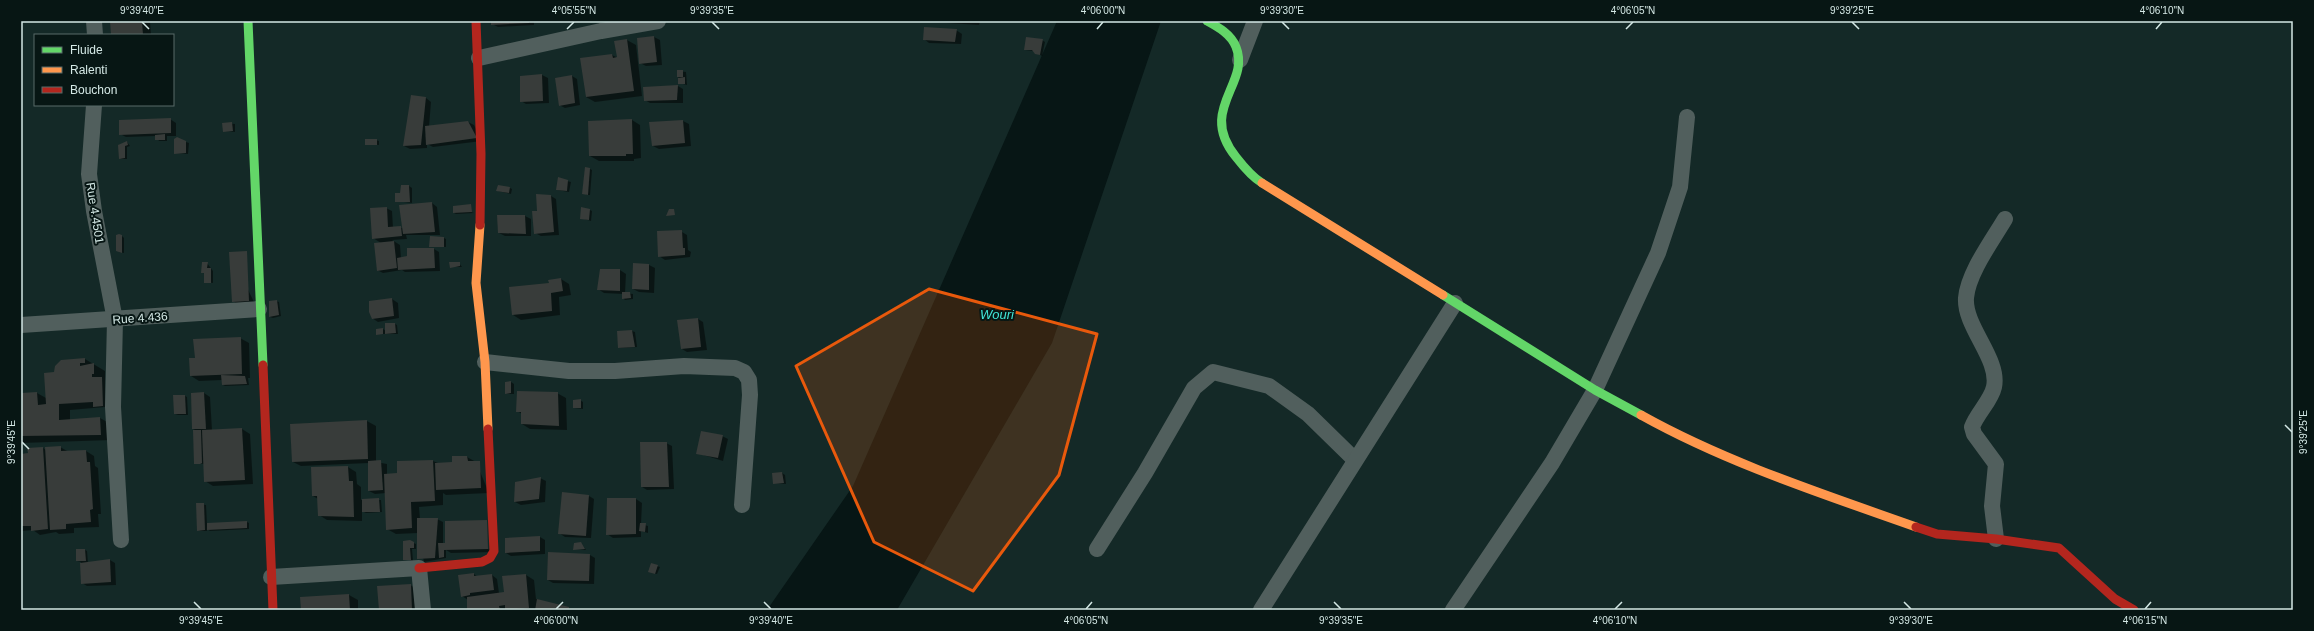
<svg xmlns="http://www.w3.org/2000/svg" width="2314" height="631" viewBox="0 0 2314 631" font-family="Arial,sans-serif">
<style>
.water{fill:#071615}
.shadow{fill:#0007}
.building{fill:#383c3a}
.lines{fill:none;stroke-linecap:round;stroke-linejoin:round}
.street{stroke:#515f5d;stroke-width:16}
.fast{stroke:#63d668;stroke-width:9}
.slow{stroke:#ff974d;stroke-width:9}
.jam{stroke:#b3261e;stroke-width:9}
.marked{fill:#e8590c;fill-opacity:0.2;stroke:#e8590c;stroke-width:3;stroke-linejoin:round}
.ticks{fill:none;stroke:#d4e8e5;stroke-width:1.5}
.labels{text-anchor:middle;stroke-width:4;stroke-linejoin:round;paint-order:stroke}
.street-label{font-size:12px;fill:#d4e8e5;stroke:#071614}
.water-label{font-size:13px;font-style:italic;fill:#42e5d7;stroke:#071614}
.neatline{fill:none;stroke:#d4e8e5;stroke-width:1.5}
.ticks-label{font-size:10px;text-anchor:middle;fill:#d4e8e5}
</style>
<rect width="100%" height="100%" fill="#142927"/>
<polygon class="water" points="1057,21 1161,21 1052,343 897,610 767,610 853,486"/>
<g class="shadow">
<polygon points="111,21 150,21 151,35 112,35"/>
<polygon points="492,21 534,21 534,25 498,27 492,24"/>
<polygon points="916,21 980,21 979,25"/>
<polygon points="956,30 962,34 961,44 929,43 924,39"/>
<polygon points="654,37 660,40 662,65 646,66 640,63"/>
<polygon points="627,40 636,45 642,96 595,102 586,97 612,55 618,58 616,43"/>
<polygon points="1042,40 1045,42 1042,56 1034,51 1025,50"/>
<polygon points="678,71 686,72 687,85 679,83"/>
<polygon points="542,75 548,78 549,103 526,104 521,101 521,77"/>
<polygon points="572,76 577,79 580,105 565,108 559,105"/>
<polygon points="678,86 683,89 683,103 650,103 645,100"/>
<polygon points="412,96 426,98 431,102 429,127 468,122 474,125 482,141 433,147 427,144 427,148 410,149 404,146"/>
<polygon points="170,119 176,123 176,136 167,136 167,141 159,141 156,136 126,137 120,134"/>
<polygon points="632,120 640,125 641,158 634,159 634,161 599,161 590,156"/>
<polygon points="683,121 689,124 691,146 659,149 653,146 650,123"/>
<polygon points="224,123 235,124 235,132 224,131"/>
<polygon points="177,139 189,143 188,154 175,153"/>
<polygon points="376,140 379,141 379,145 366,144"/>
<polygon points="127,142 130,146 127,147 127,159 122,159 120,158 119,145"/>
<polygon points="590,169 592,170 590,195 586,195"/>
<polygon points="559,179 571,182 569,192 557,190"/>
<polygon points="409,186 412,188 412,203 396,201"/>
<polygon points="510,188 512,189 511,194 498,191"/>
<polygon points="551,196 556,199 559,235 541,236 535,233 538,212"/>
<polygon points="432,203 437,207 440,235 406,235 407,239 392,240 400,245 401,258 434,249 439,252 440,271 405,272 402,270 383,273 377,270 381,243 373,238 386,208 392,211 393,228 403,228"/>
<polygon points="454,206 474,213 456,214 454,213"/>
<polygon points="590,210 592,211 591,221 581,218"/>
<polygon points="525,216 531,219 531,236 505,236 499,233"/>
<polygon points="682,232 687,235 688,250 691,252 690,257 665,260 659,256"/>
<polygon points="122,236 124,238 124,253 119,252"/>
<polygon points="444,238 446,239 446,247 430,246"/>
<polygon points="230,253 255,304 238,305 233,301"/>
<polygon points="207,263 213,271 213,283 205,282 205,274 202,272"/>
<polygon points="459,263 462,267 451,267"/>
<polygon points="634,264 649,265 655,268 654,293 639,292 633,289"/>
<polygon points="601,270 620,270 626,274 625,293 633,294 633,299 625,300 623,298 623,294 604,293 598,289"/>
<polygon points="561,279 569,284 571,295 559,297 560,315 521,320 513,315 550,284"/>
<polygon points="392,299 398,303 399,318 378,322 372,318 370,302"/>
<polygon points="276,301 279,302 281,316 273,318 270,317"/>
<polygon points="698,319 703,322 707,350 687,352 682,349"/>
<polygon points="395,324 397,325 398,334 377,334 383,329 386,331"/>
<polygon points="632,331 635,332 637,347 619,348 618,332"/>
<polygon points="240,338 249,343 250,378 248,378 249,385 225,386 223,385 222,380 199,381 191,376 196,359"/>
<polygon points="85,359 105,371 105,407 70,410 70,420 100,418 111,424 112,440 21,443 21,394 37,393 46,398 55,373"/>
<polygon points="511,382 514,384 514,394 508,394 506,393 506,383"/>
<polygon points="204,393 210,397 212,430 242,429 250,434 253,484 213,486 205,481 204,464 195,463 197,431 193,429"/>
<polygon points="557,393 566,398 567,430 530,429 522,424 522,414 517,411"/>
<polygon points="185,396 187,397 188,415 178,415 175,414"/>
<polygon points="580,400 583,402 583,409 574,408"/>
<polygon points="367,421 376,426 376,462 387,464 387,475 398,474 433,461 438,463 453,463 467,457 476,462 489,493 446,495 443,493 443,505 419,507 420,519 437,519 443,522 443,544 446,545 446,522 493,552 451,553 446,550 446,558 424,562 418,533 396,534 387,529 386,493 375,494 369,491 369,463 301,466 293,462 291,425"/>
<polygon points="722,436 728,439 723,461 697,453"/>
<polygon points="666,443 672,446 674,489 647,490 642,487"/>
<polygon points="60,447 69,452 86,451 94,456 95,466 98,468 101,514 98,514 99,527 74,528 74,533 59,534 56,532 40,535 33,530 21,531 21,455 29,454 43,448 46,450"/>
<polygon points="348,467 356,472 357,484 361,487 361,500 381,500 382,512 366,513 362,511 362,521 327,520 319,515 318,499 313,496"/>
<polygon points="782,473 785,475 786,484 774,483 773,474"/>
<polygon points="540,478 546,481 545,502 521,505 515,502"/>
<polygon points="589,496 594,499 591,538 565,537 559,533"/>
<polygon points="636,499 642,503 641,524 648,526 648,533 641,531 641,537 613,538 607,534"/>
<polygon points="197,504 206,505 207,524 247,522 249,523 249,529 210,531 207,529 207,531 200,531 198,530"/>
<polygon points="540,537 545,540 545,554 511,556 506,553"/>
<polygon points="409,541 416,544 416,549 412,549 413,561 404,559"/>
<polygon points="581,543 586,550 575,549"/>
<polygon points="85,550 87,551 88,563 110,560 115,563 116,585 87,586 82,583 81,562 77,561"/>
<polygon points="590,555 595,558 594,584 553,583 548,580"/>
<polygon points="657,566 660,567 657,574 652,573"/>
<polygon points="474,574 478,577 492,575 497,579 499,593 505,593 526,575 534,580 536,599 573,610 468,610 468,600 462,596"/>
<polygon points="410,585 419,590 420,610 380,610"/>
<polygon points="349,595 358,600 358,610 302,610 302,598"/>
</g>
<g class="building">
<polygon points="110,21 142,21 143,35 111,35"/>
<polygon points="491,21 529,21 529,23 491,25"/>
<polygon points="924,27 957,29 955,42 923,40"/>
<polygon points="654,36 657,62 639,64 637,38"/>
<polygon points="1026,37 1043,39 1040,55 1035,54 1032,50 1024,50"/>
<polygon points="627,39 634,91 586,97 580,58 612,54 613,58 617,57 614,41"/>
<rect x="677" y="70" width="6" height="7"/>
<polygon points="542,74 543,101 520,102 520,76"/>
<polygon points="572,75 575,103 559,106 555,78"/>
<polygon points="685,77 685,84 678,84 678,78"/>
<polygon points="678,85 677,100 644,101 643,87"/>
<polygon points="411,95 426,97 421,145 403,146"/>
<polygon points="171,118 171,133 119,135 119,120"/>
<polygon points="632,119 633,154 626,154 626,156 589,156 588,121"/>
<polygon points="683,120 685,143 652,146 649,122"/>
<polygon points="468,121 477,138 426,145 425,126"/>
<polygon points="232,122 233,131 223,132 222,123"/>
<polygon points="165,134 165,140 155,140 155,135"/>
<polygon points="177,137 186,141 186,153 174,154 174,139"/>
<rect x="365" y="139" width="12" height="6"/>
<polygon points="127,141 128,145 125,146 125,158 119,159 118,145"/>
<polygon points="585,167 590,168 588,195 582,194"/>
<polygon points="558,177 568,180 567,191 556,190"/>
<polygon points="401,185 409,185 410,202 395,202 395,193 400,193"/>
<polygon points="498,185 510,187 509,193 496,191"/>
<polygon points="536,194 551,195 554,232 534,234 532,211 537,211"/>
<polygon points="432,202 435,232 403,234 399,205"/>
<polygon points="471,204 472,212 453,213 453,206"/>
<polygon points="387,207 388,227 401,226 402,236 372,239 370,208"/>
<polygon points="581,207 590,209 589,220 580,219"/>
<polygon points="669,209 674,209 675,215 666,216"/>
<polygon points="497,215 525,215 526,234 498,233"/>
<polygon points="682,230 683,248 685,248 685,255 658,257 657,231"/>
<polygon points="119,234 122,235 122,253 116,251 116,235"/>
<polygon points="430,236 444,237 444,247 429,247"/>
<polygon points="394,241 397,268 377,271 374,243"/>
<polygon points="407,248 434,248 435,268 398,270 397,258 407,256"/>
<polygon points="247,251 249,301 232,302 229,252"/>
<polygon points="202,262 208,262 207,268 211,268 211,283 204,283 204,273 201,273"/>
<polygon points="449,262 460,262 460,266 450,268"/>
<polygon points="633,263 649,264 649,290 632,289"/>
<polygon points="600,269 620,269 620,291 597,290"/>
<polygon points="561,278 563,291 551,293 552,311 512,315 509,287 549,283 548,280"/>
<polygon points="622,292 630,292 631,298 622,299"/>
<polygon points="392,298 394,316 372,319 369,312 369,301"/>
<polygon points="277,300 279,315 269,317 269,301"/>
<polygon points="698,318 701,347 681,349 677,320"/>
<polygon points="385,323 395,323 396,333 385,334"/>
<polygon points="383,328 383,334 376,335 376,329"/>
<polygon points="632,330 635,347 618,348 617,331"/>
<polygon points="241,337 242,374 190,376 189,358 195,358 193,339"/>
<polygon points="85,358 85,363 80,363 80,366 94,363 94,374 92,374 92,377 102,377 103,406 93,407 93,402 59,404 59,420 100,417 101,435 21,436 21,393 37,392 38,405 46,404 44,373 54,372 55,366 61,360"/>
<polygon points="221,375 245,376 247,384 222,385"/>
<polygon points="511,381 511,393 505,394 505,382"/>
<polygon points="517,391 558,392 559,426 521,424 521,412 516,412"/>
<polygon points="204,392 206,429 192,429 191,393"/>
<polygon points="173,395 185,395 186,414 174,414"/>
<polygon points="581,399 581,408 573,408 573,400"/>
<polygon points="367,420 368,459 292,462 290,424"/>
<polygon points="242,428 245,480 204,482 202,430"/>
<polygon points="193,430 201,430 202,463 200,464 194,464"/>
<polygon points="701,431 723,435 718,458 696,454"/>
<polygon points="640,442 667,442 669,487 641,487"/>
<polygon points="61,446 61,451 86,450 87,462 90,462 93,509 90,510 91,522 66,524 66,529 50,530 45,447"/>
<polygon points="43,447 48,529 31,531 31,526 21,526 21,454 28,453 27,448"/>
<polygon points="452,456 467,456 468,461 480,461 481,488 436,490 435,463 452,462"/>
<polygon points="381,460 383,490 368,491 368,461"/>
<polygon points="433,460 435,501 411,502 412,528 386,530 384,474 397,473 397,461"/>
<polygon points="348,466 349,481 353,481 354,517 318,516 317,496 312,496 311,467"/>
<polygon points="782,472 784,483 773,484 772,473"/>
<polygon points="541,477 539,499 514,502 515,482"/>
<polygon points="562,492 589,495 586,536 558,534"/>
<polygon points="379,498 380,512 362,512 362,499"/>
<polygon points="607,498 636,498 636,534 606,535"/>
<polygon points="196,503 204,503 205,530 197,531"/>
<polygon points="417,518 438,518 435,558 417,559"/>
<polygon points="487,520 488,549 444,550 444,557 439,558 438,543 445,543 445,521"/>
<polygon points="247,521 247,528 207,530 207,523"/>
<polygon points="640,523 646,523 645,532 639,531"/>
<polygon points="540,536 540,551 505,553 505,538"/>
<polygon points="410,540 414,542 414,548 410,548 411,560 403,560 403,541"/>
<polygon points="581,542 585,549 573,550 574,543"/>
<polygon points="76,549 85,549 86,561 76,561"/>
<polygon points="548,552 590,554 589,581 547,580"/>
<polygon points="110,559 111,582 81,584 80,563"/>
<polygon points="651,563 658,565 655,574 648,572"/>
<polygon points="474,573 474,576 492,574 494,590 470,593 470,595 461,597 458,575"/>
<polygon points="526,574 529,608 505,610 505,605 499,606 500,610 467,610 467,597 504,592 502,576"/>
<polygon points="411,584 412,610 379,610 377,586"/>
<polygon points="349,594 350,610 301,610 300,597"/>
<polygon points="537,599 569,607 569,610 535,610"/>
</g>
<g class="lines">
<g class="street">
<polyline points="94,21 95,35"/>
<polyline points="479,58 601,31 658,21"/>
<polyline points="1240,60 1255,21"/>
<polyline points="94,105 89,174 94,211 115,320 113,407 121,540"/>
<polyline points="21,325 259,309"/>
<polyline points="485,362 569,371 615,371 684,366 735,368 744,372 749,380 750,395 742,505"/>
<path d="M 1996,539 L 1992,506 L 1996,464 L 1974,434 L 1972,427 C 1977,413 1991,401 1994,387 C 2000,359 1964,327 1966,298 C 1968,273 1992,241 2005,219"/>
<polyline points="1097,549 1145,473 1194,388 1213,372 1269,386 1308,414 1354,459"/>
<polyline points="271,577 419,568 423,610"/>
<polyline points="1261,610 1455,303"/>
<polyline points="1453,610 1552,463 1595,390 1658,253 1680,187 1687,117"/>
</g>
<g class="fast">
<polyline points="248,21 263,365"/>
<path d="M 1207,21 C 1218,27 1231,34 1236,47 C 1251,84 1197,109 1236,157 C 1243,166 1252,177 1262,183"/>
<polyline points="1443,295 1595,390 1641,415"/>
</g>
<g class="slow">
<polyline points="1262,183 1443,295"/>
<polyline points="480,225 476,283 485,362 488,429"/>
<path d="M 1641,415 C 1727,463 1823,494 1916,527"/>
</g>
<g class="jam">
<polyline points="476,21 481,154 480,225"/>
<polyline points="263,365 273,610"/>
<polyline points="1916,527 1937,534 1996,539 2059,548 2115,599 2134,610"/>
<polyline points="419,568 482,562 490,558 494,551 488,429"/>
</g>
</g>
<path class="marked" d="M 929,289 L 1097,334 L 1059,475 L 973,591 L 874,542 L 796,366 Z"/>
<path class="ticks" d="M 142,22 L 149,29M 712,22 L 719,29M 1282,22 L 1289,29M 1852,22 L 1859,29M 567,29 L 574,22M 1097,29 L 1103,22M 1626,29 L 1633,22M 2156,29 L 2162,22M 2285,425 L 2292,432M 22,442 L 29,449M 194,602 L 201,609M 764,602 L 771,609M 1334,602 L 1341,609M 1904,602 L 1911,609M 556,609 L 563,602M 1086,609 L 1092,602M 1615,609 L 1622,602M 2145,609 L 2151,602"/>
<g class="labels">
<g class="street-label">
<text transform="translate(95 213) rotate(81)" y="4">Rue 4.4501</text>
<text transform="translate(140 318) rotate(-4)" y="4">Rue 4.436</text>
</g>
<g class="water-label">
<text x="997" y="319">Wouri</text>
</g>
</g>
<rect width="2314" height="631" fill="none" stroke="#071614" stroke-width="44"/>
<rect x="34" y="34" width="140" height="72" fill="#071614" stroke="#596a68"/>
<rect x="42" y="47" width="20" height="6" fill="#63d668" stroke="#596a68"/>
<text x="70" y="54" font-size="12" fill="#d4e8e5">Fluide</text>
<rect x="42" y="67" width="20" height="6" fill="#ff974d" stroke="#596a68"/>
<text x="70" y="74" font-size="12" fill="#d4e8e5">Ralenti</text>
<rect x="42" y="87" width="20" height="6" fill="#b3261e" stroke="#596a68"/>
<text x="70" y="94" font-size="12" fill="#d4e8e5">Bouchon</text>
<rect x="22" y="22" width="2270" height="587" class="neatline"/>
<g class="ticks-label">
<text x="142" y="14">9°39'40"E</text>
<text x="574" y="14">4°05'55"N</text>
<text x="712" y="14">9°39'35"E</text>
<text x="1103" y="14">4°06'00"N</text>
<text x="1282" y="14">9°39'30"E</text>
<text x="1633" y="14">4°06'05"N</text>
<text x="1852" y="14">9°39'25"E</text>
<text x="2162" y="14">4°06'10"N</text>
<text transform="translate(2303 432) rotate(-90)" y="4">9°39'25"E</text>
<text transform="translate(11 442) rotate(-90)" y="4">9°39'45"E</text>
<text x="201" y="624">9°39'45"E</text>
<text x="556" y="624">4°06'00"N</text>
<text x="771" y="624">9°39'40"E</text>
<text x="1086" y="624">4°06'05"N</text>
<text x="1341" y="624">9°39'35"E</text>
<text x="1615" y="624">4°06'10"N</text>
<text x="1911" y="624">9°39'30"E</text>
<text x="2145" y="624">4°06'15"N</text>
</g>
</svg>
